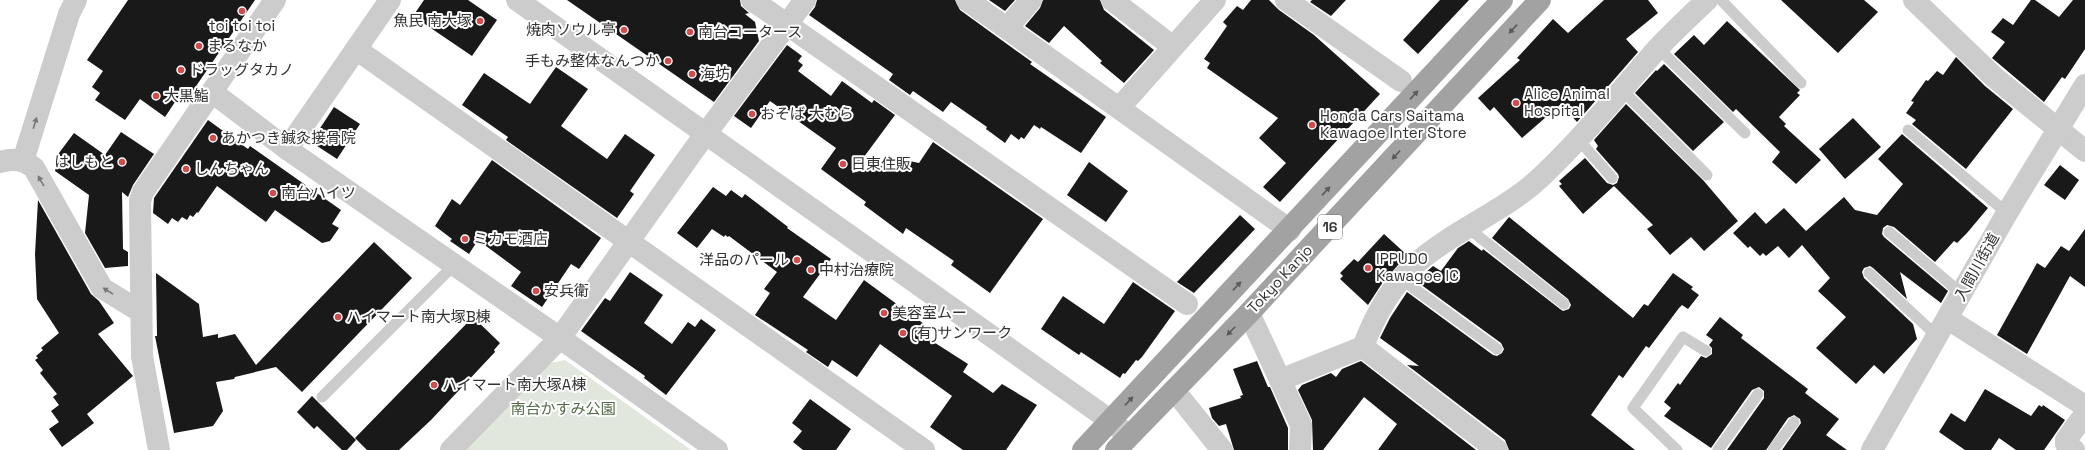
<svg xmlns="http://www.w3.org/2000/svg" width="2085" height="450" viewBox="0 0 2085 450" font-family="'Space Grotesk','Noto Sans JP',sans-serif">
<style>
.green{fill:#e1e7dc}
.building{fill:#191919}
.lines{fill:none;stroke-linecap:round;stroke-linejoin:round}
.service{stroke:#ccc;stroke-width:11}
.minor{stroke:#ccc;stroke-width:22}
.tertiary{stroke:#ccc;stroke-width:22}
.trunk{stroke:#a2a2a2;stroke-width:22}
.oneway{fill:#595959}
.oneway2{fill:#777}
.poi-dot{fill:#d04d4f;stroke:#fff;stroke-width:1.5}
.labels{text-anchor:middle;stroke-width:4;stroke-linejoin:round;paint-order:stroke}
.shield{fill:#fff;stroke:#707070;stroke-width:1}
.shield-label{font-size:14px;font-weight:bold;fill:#323232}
.poi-label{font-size:15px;fill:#323232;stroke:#fff;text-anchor:start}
.street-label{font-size:15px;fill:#323232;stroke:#fff}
.park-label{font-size:15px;fill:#536844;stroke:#fff}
</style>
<rect width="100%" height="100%" fill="#fff"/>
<polygon class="green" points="565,360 691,450 466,450 550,363"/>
<g class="building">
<polygon points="128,0 255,0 192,92 185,87 165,117 140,99 125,120 95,100 100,93 92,87 103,71 87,60"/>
<polygon points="424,0 468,0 497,20 472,56 413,16"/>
<polygon points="567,0 740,0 741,6 749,13 745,14 755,22 759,41 714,102"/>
<polygon points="817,0 955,0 960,10 1032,62 1030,64 1106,117 1081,153 1041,127 1040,129 1034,125 1024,139 1021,137 1019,140 1011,134 1005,143 986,129 987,127 951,102 943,112 913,91 910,95 889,80 893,74 809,15 815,7"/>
<polygon points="989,0 1015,0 1005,11"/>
<polygon points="1043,0 1100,0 1104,10 1154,50 1124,83 1100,63 1102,61 1064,26 1049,43 1025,26 1040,8"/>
<polygon points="1251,0 1269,0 1279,10 1314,35 1380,94 1280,202 1263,187 1286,163 1259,138 1278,118 1207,68 1210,63 1204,59 1227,26 1223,22 1237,6 1243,10"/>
<polygon points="1312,0 1346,0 1331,16 1310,2"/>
<polygon points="1440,0 1469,0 1418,54 1403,40"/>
<polygon points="1604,0 1648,0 1658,13 1626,39 1638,52 1577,122 1561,104 1522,138 1494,107 1490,111 1478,98 1520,60 1517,58 1553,19 1568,33"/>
<polygon points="1781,0 1864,0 1878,12 1838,53"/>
<polygon points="2031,0 2035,0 2059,17 2073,0 2085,0 2085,49 2065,79 2062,77 2044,102 1992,58 2005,42 1991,32 2003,18 2013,25"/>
<polygon points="1727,21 1800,90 1797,93 1800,95 1779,117 1786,124 1784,126 1821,160 1796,184 1772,162 1780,152 1736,109 1733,112 1674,54 1694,35 1704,45"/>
<polygon points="787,45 802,56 798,61 803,65 798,71 831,96 842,81 872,103 874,100 895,115 852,173 905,160 919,163 933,142 1043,219 990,293 951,265 954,261 906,228 903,234 864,205 866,202 821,169 836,148 770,101 751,128 734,116"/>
<polygon points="1956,57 1985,86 2013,109 1966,169 1912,124 1916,120 1906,113 1914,102 1911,101 1926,80 1928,81 1937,71 1943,75"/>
<polygon points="1664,64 1724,122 1693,151 1635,93 1656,70 1657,71"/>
<polygon points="556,67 588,89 561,126 607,159 625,134 655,155 630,191 634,194 617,218 506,140 508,137 462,105 484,73 530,104"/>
<polygon points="1626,104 1703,180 1738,221 1704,251 1691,237 1670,255 1647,229 1653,225 1614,186 1583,214 1559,186 1562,184 1559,181 1585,158 1607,183 1613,185 1617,183 1619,177 1618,174 1596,149 1598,146 1594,140"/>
<polygon points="334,107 360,124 337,159 311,142"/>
<polygon points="1853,118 1881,147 1845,179 1819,149"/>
<polygon points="208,120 248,149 250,146 341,210 332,224 339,228 330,241 322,243 275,210 266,222 217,186 198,213 197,212 193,217 190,215 187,220 182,217 178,222 172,218 168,224 153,213 154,198"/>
<polygon points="121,132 154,154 133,185 128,197 122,192 123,249 128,252 128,266 105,268 85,233 89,195 55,171 59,153 74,133 105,155"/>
<polygon points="1902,134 1988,208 1967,233 1957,243 1954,241 1935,262 1894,227 1887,225 1883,228 1882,234 1884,237 1948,291 1941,303 1900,272 1907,299 1873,268 1870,266 1864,268 1862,272 1864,278 1913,324 1917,339 1884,374 1874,365 1856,384 1816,348 1846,317 1818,291 1830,278 1802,245 1789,258 1778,246 1766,256 1763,253 1760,256 1750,246 1748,248 1733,233 1755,212 1766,224 1784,208 1806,231 1844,197 1855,210 1877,215 1903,184 1878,159"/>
<polygon points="492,160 601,238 579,269 571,264 542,307 511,286 521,272 478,240 469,254 450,241 452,239 435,226 452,199 460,205"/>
<polygon points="1089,162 1128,191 1106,222 1067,195"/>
<polygon points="2060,165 2079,180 2065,200 2044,185"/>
<polygon points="713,187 726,196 731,190 742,198 745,194 788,227 787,228 831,259 803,297 836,320 864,280 924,324 918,332 968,364 963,372 993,393 1002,384 1037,405 1006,450 963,450 930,427 952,396 880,344 857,377 832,360 828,367 806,352 808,350 755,315 770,293 764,289 777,272 729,236 728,237 725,235 724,237 712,229 697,248 677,233"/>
<polygon points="38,200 91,294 99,301 114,323 98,334 133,376 87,414 94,423 62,447 49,429 59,422 51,411 59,405 53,397 57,394 40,373 43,370 35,360 38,358 36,356 43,350 41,348 59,333 37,299 35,254"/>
<polygon points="1240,215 1255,229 1194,293 1177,282"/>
<polygon points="1509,217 1633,318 1644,304 1648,306 1673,273 1693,287 1691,289 1699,295 1688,309 1682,305 1679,308 1649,348 1646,346 1623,378 1619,375 1591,415 1635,450 1509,450 1505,440 1407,365 1419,366 1380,338 1390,318 1407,292 1493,355 1497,356 1502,353 1504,349 1501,343 1416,281 1433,266 1441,271 1458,248 1469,241 1482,251 1483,249 1560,309 1563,311 1569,309 1571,305 1568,299 1492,238"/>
<polygon points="2085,229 2085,287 2070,276 2027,354 1997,335 2037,263 2045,268 2061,246 2069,251"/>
<polygon points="1384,234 1407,255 1383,282 1368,305 1340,279 1343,276 1340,273 1354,259 1358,262"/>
<polygon points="374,242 412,278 302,392 276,367 235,377 234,379 216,382 223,411 213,426 174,433 155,336 157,336 156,273 199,304 203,337 218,334 218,338 235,334 256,365"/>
<polygon points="630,272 663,295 644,323 672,344 688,322 695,327 701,319 716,330 666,395 644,378 645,376 581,331 605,298 610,301"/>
<polygon points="1133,282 1175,311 1142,357 1138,361 1136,360 1125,374 1123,373 1120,378 1081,352 1079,355 1041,329 1063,296 1104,324"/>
<polygon points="473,317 500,343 494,350 495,352 431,420 399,450 367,450 355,438"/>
<polygon points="1720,317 1743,335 1741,338 1808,389 1805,393 1839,419 1826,435 1847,450 1782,450 1801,423 1800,419 1794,415 1788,418 1766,450 1727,450 1764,398 1764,391 1759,387 1752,390 1711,448 1664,416 1671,408 1664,402 1678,383 1680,385 1701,356 1706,358 1712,354 1712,348 1709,345 1713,340 1706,335"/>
<polygon points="1257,361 1268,387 1270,387 1288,428 1288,450 1234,450 1226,424 1219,426 1212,418 1209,408 1241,398 1240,396 1243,395 1233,369"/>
<polygon points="1361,361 1476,450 1378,450 1397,424 1364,397 1323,450 1313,450 1312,420 1298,390 1302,385 1331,373 1336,377 1342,369"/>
<polygon points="1985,389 2031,416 2039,405 2042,407 2043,405 2065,420 2044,450 2016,450 1999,438 1991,450 1965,450 1939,432 1951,413 1965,422"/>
<polygon points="312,396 356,440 347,450 342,450 317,426 314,429 297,412"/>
<polygon points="810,399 851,429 836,450 803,450 793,442 802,431 792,423"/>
</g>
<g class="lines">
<g class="service">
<polyline points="1721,0 1801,83"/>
<polyline points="1658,48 1745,133"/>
<polyline points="1622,90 1707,175"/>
<polyline points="1908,130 2007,213"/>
<polyline points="1579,140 1612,178"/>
<polyline points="1468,228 1564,304"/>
<polyline points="1889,232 1962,294"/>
<polyline points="1869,273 1937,336"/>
<polyline points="1401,279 1497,349"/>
<polyline points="322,397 454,265"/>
<polyline points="1677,450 1633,408 1683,337 1706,351"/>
<polyline points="1718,450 1758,394"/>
<polyline points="1773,450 1794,422"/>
</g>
<g class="minor">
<polyline points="752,0 1187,304"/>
<polyline points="967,0 1290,230"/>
<polyline points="1112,0 1173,47"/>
<polyline points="1286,0 1401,81"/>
<polyline points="1914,0 1994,77 2085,151"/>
<polyline points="1007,28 1031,0"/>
<polyline points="356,49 924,450"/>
<polyline points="212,92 287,149 560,338 717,450"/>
<polyline points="1120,107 1215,0"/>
<polyline points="287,149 390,0"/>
<polyline points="23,161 69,14 76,0"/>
<path d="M 0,162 C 13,158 24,159 34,168 L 102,288 L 141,312"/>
<polyline points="1249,313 1301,425 1300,450"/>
<polyline points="1948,319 2085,406"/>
<polyline points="1363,347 1497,450"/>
<path d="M 1280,380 L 1363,347 C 1375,315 1392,284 1419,261 C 1456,229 1505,211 1541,177 C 1583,137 1619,93 1657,49 C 1673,32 1690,16 1707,0"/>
<polyline points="1174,390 1222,450"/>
<polyline points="451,450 560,338 693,151 805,0"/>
<polyline points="1872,450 2007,213 2085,85"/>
<polyline points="2074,450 2066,444 2066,440 2085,414"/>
</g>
<g class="tertiary">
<polyline points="517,0 1111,421 1129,436"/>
<polyline points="159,450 142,356 140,201 143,192 275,0"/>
</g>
<g class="trunk">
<polyline points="1083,450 1502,0"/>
<polyline points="1116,450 1249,313 1540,0"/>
</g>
</g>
<defs><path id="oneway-solid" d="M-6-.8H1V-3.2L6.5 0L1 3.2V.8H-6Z"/></defs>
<g class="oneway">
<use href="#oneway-solid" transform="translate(1513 29) rotate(133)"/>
<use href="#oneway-solid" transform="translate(1414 95) rotate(-47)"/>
<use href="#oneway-solid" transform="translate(1396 155) rotate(133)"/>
<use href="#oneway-solid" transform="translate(1326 191) rotate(-47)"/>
<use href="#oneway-solid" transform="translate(1237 286) rotate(-47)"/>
<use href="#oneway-solid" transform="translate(1231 331) rotate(134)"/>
<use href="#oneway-solid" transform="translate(1129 401) rotate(-47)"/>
</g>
<g class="oneway2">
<use href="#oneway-solid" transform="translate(35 123) rotate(-73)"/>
<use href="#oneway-solid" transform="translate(41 181) rotate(-120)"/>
<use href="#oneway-solid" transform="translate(108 291) rotate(-148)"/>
</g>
<g class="poi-dot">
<circle cx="242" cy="11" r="4"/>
<circle cx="480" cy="21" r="4"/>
<circle cx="624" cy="30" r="4"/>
<circle cx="690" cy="32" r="4"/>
<circle cx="199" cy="46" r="4"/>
<circle cx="668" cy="61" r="4"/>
<circle cx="181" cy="70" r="4"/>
<circle cx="692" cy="74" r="4"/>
<circle cx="156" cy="96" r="4"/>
<circle cx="1516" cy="103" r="4"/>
<circle cx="752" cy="114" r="4"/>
<circle cx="1312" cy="125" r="4"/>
<circle cx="213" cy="138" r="4"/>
<circle cx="122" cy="162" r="4"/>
<circle cx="843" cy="164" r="4"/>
<circle cx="186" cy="169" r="4"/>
<circle cx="273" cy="193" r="4"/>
<circle cx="465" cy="239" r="4"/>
<circle cx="797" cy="260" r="4"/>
<circle cx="1368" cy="268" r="4"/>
<circle cx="811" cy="270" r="4"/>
<circle cx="536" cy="291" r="4"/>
<circle cx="884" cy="313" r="4"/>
<circle cx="338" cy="317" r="4"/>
<circle cx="903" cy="333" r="4"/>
<circle cx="434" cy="385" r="4"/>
</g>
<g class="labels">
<rect class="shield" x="1318" y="215" width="24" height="24" rx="3"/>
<g class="shield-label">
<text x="1330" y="232">16</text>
</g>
<g class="poi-label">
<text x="472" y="26" text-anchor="end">魚民 南大塚</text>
<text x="242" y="31" text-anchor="middle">toi toi toi</text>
<text x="616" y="35" text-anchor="end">焼肉ソウル亭</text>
<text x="698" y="37">南台コータース</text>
<text x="207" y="51">まるなか</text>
<text x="660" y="66" text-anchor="end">手もみ整体なんつか</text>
<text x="189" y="75">ドラッグタカノ</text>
<text x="700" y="79">海坊</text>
<text x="1524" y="99">Alice Animal<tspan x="1524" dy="17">Hospital</tspan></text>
<text x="164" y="101">大黒鮨</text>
<text x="760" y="119">おそば 大むら</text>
<text x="1320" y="121">Honda Cars Saitama<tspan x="1320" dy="17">Kawagoe Inter Store</tspan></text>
<text x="221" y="143">あかつき鍼灸接骨院</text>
<text x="114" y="167" text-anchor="end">はしもと</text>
<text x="851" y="169">日東住販</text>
<text x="194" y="174">しんちゃん</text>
<text x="281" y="198">南台ハイツ</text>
<text x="473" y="244">ミカモ酒店</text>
<text x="1376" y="264">IPPUDO<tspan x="1376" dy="17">Kawagoe IC</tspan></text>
<text x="789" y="265" text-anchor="end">洋品のパール</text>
<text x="819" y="275">中村治療院</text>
<text x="544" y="296">安兵衛</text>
<text x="892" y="318">美容室ムー</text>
<text x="346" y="322">ハイマート南大塚B棟</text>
<text x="911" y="338">(有)サンワーク</text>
<text x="442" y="390">ハイマート南大塚A棟</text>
</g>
<g class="street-label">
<text transform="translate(1977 267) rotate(-61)" y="5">入間川街道</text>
<text transform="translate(1280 279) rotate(-47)" y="5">Tokyo Kanjo</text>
</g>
<g class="park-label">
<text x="563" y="414">南台かすみ公園</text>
</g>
</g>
</svg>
